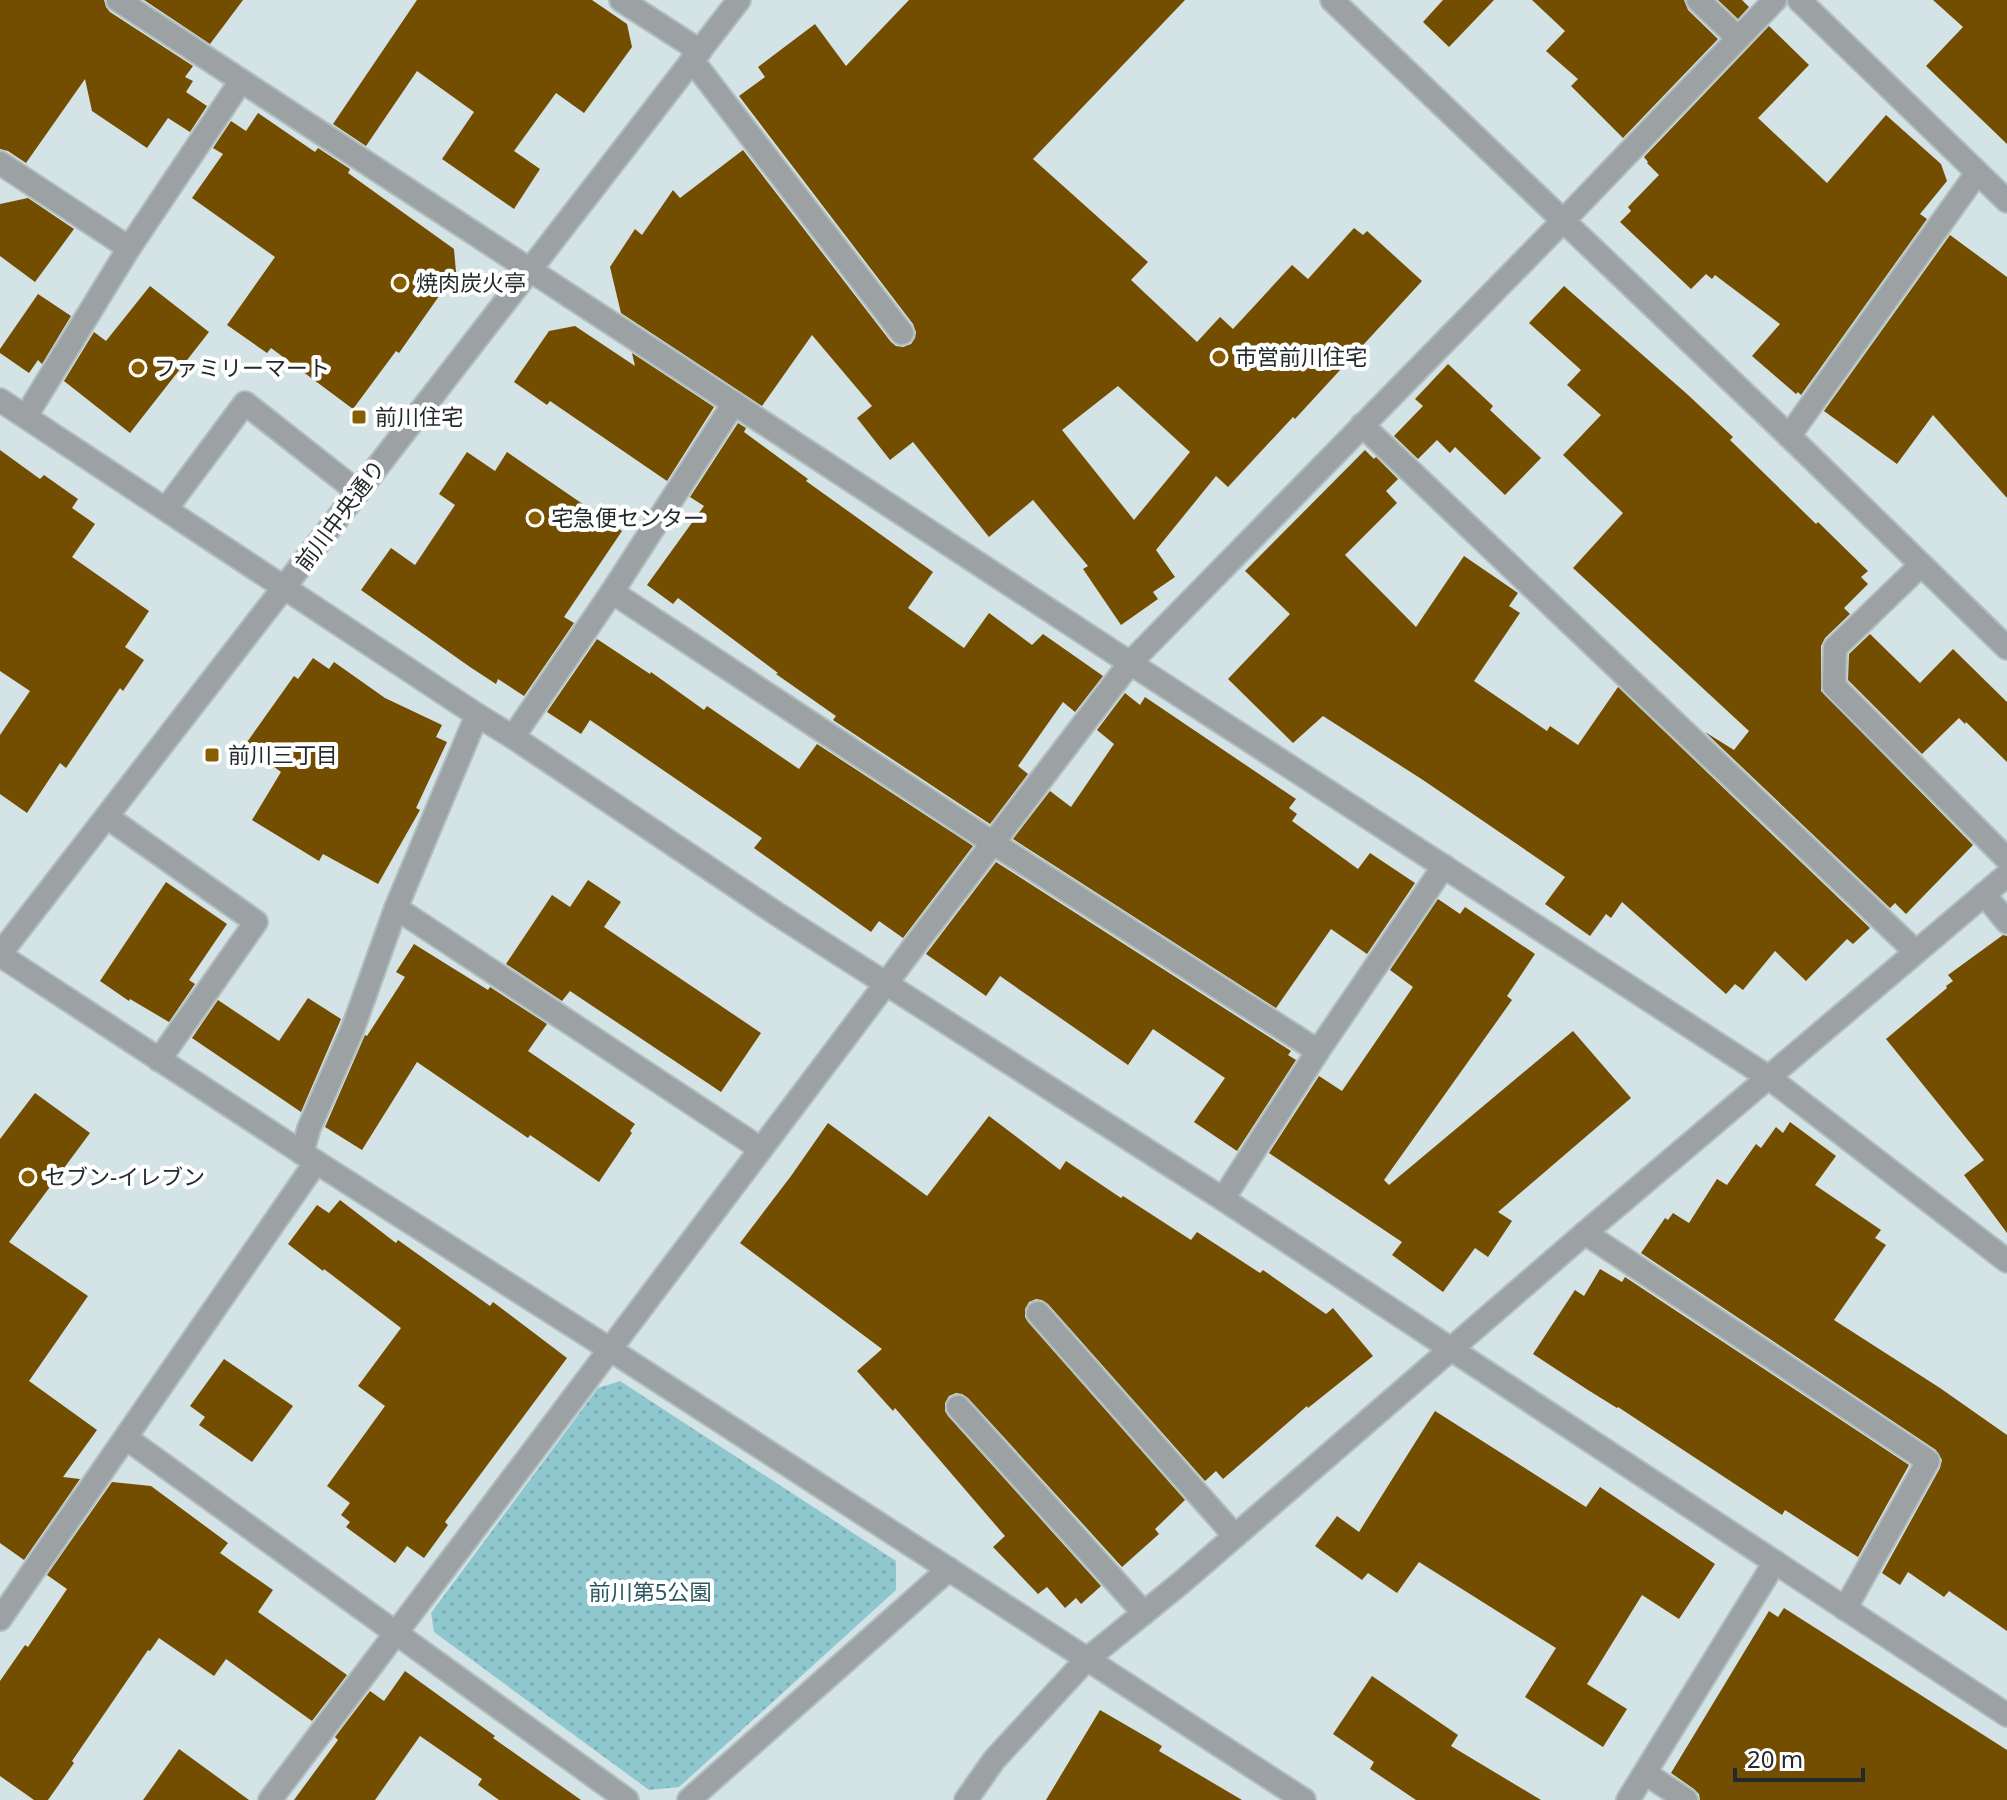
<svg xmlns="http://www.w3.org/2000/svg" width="2007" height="1800" viewBox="0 0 2007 1800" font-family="'Noto Sans','Noto Sans JP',sans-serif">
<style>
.green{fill:url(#green-dots)}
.building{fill:#744e00;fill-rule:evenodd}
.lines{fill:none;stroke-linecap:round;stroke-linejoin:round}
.service-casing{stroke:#b1bec0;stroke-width:26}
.minor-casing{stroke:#b1bec0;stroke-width:26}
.tertiary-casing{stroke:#b1bec0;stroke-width:26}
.service{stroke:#9ca2a3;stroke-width:22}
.minor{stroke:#9ca2a3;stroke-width:22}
.tertiary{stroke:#9ca2a3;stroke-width:22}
.poi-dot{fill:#895e00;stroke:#fff;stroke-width:3}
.labels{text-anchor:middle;stroke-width:8;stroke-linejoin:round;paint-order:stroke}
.poi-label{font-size:22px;fill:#242a2a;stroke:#fff;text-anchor:start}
.street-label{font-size:22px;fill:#242a2a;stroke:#fff}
.park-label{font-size:22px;fill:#2b585e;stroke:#fff}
</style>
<defs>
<pattern id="green-dots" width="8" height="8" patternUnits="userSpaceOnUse" patternTransform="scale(2)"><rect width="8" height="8" fill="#8fc7ce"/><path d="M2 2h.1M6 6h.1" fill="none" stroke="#7babb1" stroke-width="1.8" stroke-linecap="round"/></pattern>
</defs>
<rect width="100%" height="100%" fill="#d4e3e5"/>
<polygon class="green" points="620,1381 896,1561 896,1590 679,1787 649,1790 434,1632 431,1613 598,1388"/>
<g class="building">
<polygon points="0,0 104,0 106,7 110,12 193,66 185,77 193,81 186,92 207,106 190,132 168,118 147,148 92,111 85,79 26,163 8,151 0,149"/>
<polygon points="144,0 243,0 210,44"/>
<polygon points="417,0 592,0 627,24 632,47 584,113 556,93 514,151 540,169 514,209 442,159 474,112 417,71 366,146 333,124"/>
<path d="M 909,0 L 1185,0 L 1033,159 L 1148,262 L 1131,280 L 1197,342 L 1220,317 L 1233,329 L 1292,265 L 1308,279 L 1354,228 L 1363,235 L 1367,231 L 1422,281 L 1295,419 L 1293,417 L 1228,487 L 1216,476 L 1156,550 L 1175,577 L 1153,592 L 1158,599 L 1121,625 L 1083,569 L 1088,566 L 1033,500 L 989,537 L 913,442 L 890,460 L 857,418 L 872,406 L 812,335 L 762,406 L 621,313 L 610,267 L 635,229 L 642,235 L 673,190 L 680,198 L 743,150 L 891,342 L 896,346 L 903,347 L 911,344 L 915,338 L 916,332 L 913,324 L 739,96 L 765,77 L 758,67 L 815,24 L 846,66 ZM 1118,386 L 1190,452 L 1134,520 L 1062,430 Z"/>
<polygon points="1443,0 1494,0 1449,47 1423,22"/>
<polygon points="1532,0 1684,0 1688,10 1718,39 1623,138 1571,86 1578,79 1546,51 1565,31"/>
<polygon points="1718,0 1742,0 1749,7 1738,19"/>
<polygon points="1933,0 2007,0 2007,144 1926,66 1963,27"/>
<polygon points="1769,26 1809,65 1758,118 1827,183 1886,115 1941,164 1947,181 1920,214 1927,219 1801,395 1798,392 1796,394 1752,356 1780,324 1715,275 1712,279 1706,274 1691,289 1620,222 1631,211 1628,207 1659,175 1647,163 1648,162 1644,157"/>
<polygon points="258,113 315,152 318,148 350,169 348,173 454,249 456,272 399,353 396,351 353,409 271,348 267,353 227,325 275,257 192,198 223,154 213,148 231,121 246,131"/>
<polygon points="28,198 74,229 35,282 0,256 0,204"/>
<polygon points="1950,235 2007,277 2007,498 1933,415 1897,464 1824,411"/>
<polygon points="150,286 209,332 130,433 64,381 94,332 106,341"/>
<polygon points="1564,286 1687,394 1733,437 1730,440 1816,524 1818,522 1868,571 1861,577 1868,584 1844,608 1850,614 1825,638 1821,646 1821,691 1973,845 1906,914 1895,903 1890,908 1705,732 1734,750 1749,731 1573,568 1623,513 1563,455 1601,415 1567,385 1581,370 1529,323"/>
<polygon points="38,294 71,316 42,364 38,360 29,373 0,353 0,349"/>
<polygon points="575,326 635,366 632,353 714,407 667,481 550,401 547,405 514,382 549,331"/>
<polygon points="1448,364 1493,406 1490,410 1541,458 1505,495 1455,447 1450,453 1437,440 1418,459 1394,436 1423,406 1415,399"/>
<polygon points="738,423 746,428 744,432 808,479 806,481 933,572 908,608 964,648 989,613 1032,645 1043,634 1103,676 1075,712 1063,702 1018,766 1028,774 990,824 833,720 836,716 776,674 778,673 678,598 673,604 647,585 704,506 690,497"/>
<polygon points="0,450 40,479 44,475 78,499 72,508 95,524 72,557 149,611 125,647 144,660 123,691 120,688 66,768 60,763 27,813 0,794 0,735 30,691 0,671"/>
<polygon points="1365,450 1374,459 1376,457 1398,479 1386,491 1397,503 1345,555 1416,627 1464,556 1518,593 1509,606 1520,613 1474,681 1547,731 1550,726 1578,745 1618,687 1870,928 1853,944 1847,939 1806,981 1775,951 1743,990 1735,984 1726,994 1622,902 1611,918 1606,914 1590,936 1545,904 1565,877 1423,780 1323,716 1293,743 1228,679 1290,614 1245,571"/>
<polygon points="467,452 495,471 507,452 622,531 564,617 574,623 524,696 498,679 496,684 470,667 361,590 391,548 415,565 455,505 439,494"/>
<polygon points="1870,634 1920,683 1953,649 2007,702 2007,762 1966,722 1965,724 1959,718 1922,754 1848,680 1849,654"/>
<polygon points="597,639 650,674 651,672 704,710 707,706 799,769 817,744 973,846 903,938 879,921 871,932 754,848 762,838 590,720 581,734 547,712"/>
<polygon points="313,658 329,669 334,662 385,698 442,725 436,737 447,742 416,808 420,810 378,884 323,854 319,861 252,820 281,772 245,745 294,676 298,679"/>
<polygon points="1125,693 1140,705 1145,697 1296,799 1289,808 1297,814 1292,821 1358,869 1370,853 1415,883 1367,954 1331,929 1276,1008 1013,839 1050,791 1071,807 1114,744 1097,730"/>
<polygon points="996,862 1291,1051 1288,1055 1296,1060 1237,1151 1194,1122 1225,1078 1153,1029 1128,1065 1000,976 986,996 926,954"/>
<polygon points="588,880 621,902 604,927 761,1033 721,1092 570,991 562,1001 506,964 552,895 570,907"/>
<polygon points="166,882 227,924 189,980 195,984 169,1022 130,999 129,1001 100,981"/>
<polygon points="1438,899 1460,914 1465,907 1535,954 1507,996 1512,1000 1384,1180 1389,1185 1573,1031 1631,1098 1498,1212 1512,1221 1488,1257 1475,1248 1443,1292 1392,1255 1402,1242 1269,1153 1319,1076 1342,1091 1413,987 1390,970"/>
<polygon points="2003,935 2007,936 2007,1233 1964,1175 1984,1160 1886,1039 1947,988 1946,986 1953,981 1948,975"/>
<polygon points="414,944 488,990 490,987 547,1024 528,1051 635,1124 630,1131 632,1133 599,1182 530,1135 528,1138 417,1062 362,1150 325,1127 365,1035 367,1036 405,977 396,972"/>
<polygon points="308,998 341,1019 301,1112 192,1038 218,1000 279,1041"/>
<polygon points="35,1093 90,1133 9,1242 88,1296 29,1381 97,1430 63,1477 80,1479 24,1560 0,1543 0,1139"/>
<polygon points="989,1116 1060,1170 1066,1161 1121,1198 1123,1196 1191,1240 1197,1232 1260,1273 1263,1270 1326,1314 1333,1308 1373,1356 1308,1408 1307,1406 1223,1479 1216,1471 1205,1481 1048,1304 1042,1300 1036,1299 1029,1302 1025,1309 1025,1317 1028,1322 1185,1500 1155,1529 1159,1534 1122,1567 968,1398 962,1394 956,1393 949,1396 945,1403 945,1411 948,1416 1101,1586 1081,1604 1076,1598 1065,1608 1047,1587 1038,1594 993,1547 1005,1536 895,1408 893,1411 857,1371 882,1349 740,1243 791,1176 828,1123 927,1196"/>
<polygon points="1790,1122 1836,1156 1815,1185 1881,1230 1875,1238 1886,1245 1834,1320 1940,1388 2007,1435 2007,1631 1949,1591 1944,1597 1908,1572 1900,1585 1882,1573 1940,1468 1942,1460 1936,1450 1641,1253 1665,1218 1668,1220 1673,1213 1689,1223 1717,1179 1727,1185 1756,1144 1761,1148 1776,1127 1783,1133"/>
<polygon points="340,1200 396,1243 398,1240 490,1306 493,1302 567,1358 445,1522 448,1525 424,1558 407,1546 395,1563 346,1527 350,1522 341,1515 350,1503 327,1486 385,1406 358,1386 401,1328 324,1269 323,1271 288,1244 317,1205 329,1213"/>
<polygon points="1600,1269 1622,1282 1625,1277 1909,1465 1858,1557 1785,1510 1782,1515 1618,1407 1617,1408 1588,1390 1533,1354 1575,1290 1584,1296"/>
<polygon points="224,1359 293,1406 252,1462 199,1425 205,1417 190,1406"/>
<polygon points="1435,1411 1586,1507 1600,1487 1715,1564 1679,1619 1642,1595 1587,1684 1627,1709 1603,1747 1525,1697 1556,1648 1419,1562 1397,1593 1368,1573 1362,1580 1315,1546 1337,1516 1359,1532"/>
<polygon points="112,1482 151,1486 228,1543 220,1553 273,1590 258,1612 347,1675 312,1721 226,1659 214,1676 159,1638 150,1651 148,1650 72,1761 74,1763 48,1800 34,1800 0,1776 0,1681 25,1645 28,1647 67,1589 47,1575"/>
<polygon points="1784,1608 2007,1750 2007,1800 1700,1800 1699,1794 1694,1789 1671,1773 1769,1611 1778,1617"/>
<polygon points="405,1671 495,1736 493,1738 581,1800 499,1800 478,1785 482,1779 420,1736 375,1800 294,1800 338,1740 335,1737 370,1691 384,1701"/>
<polygon points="1372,1676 1458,1735 1451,1746 1541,1800 1416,1800 1370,1769 1374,1762 1333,1734"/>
<polygon points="1100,1710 1162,1746 1159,1751 1242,1800 1046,1800"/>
<polygon points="179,1749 249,1800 143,1800"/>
</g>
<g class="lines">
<g class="service-casing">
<g id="service">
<polyline points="1698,0 1738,38"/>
<polyline points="692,60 902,333"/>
<polyline points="1789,436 1977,173"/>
<polyline points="166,509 245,403 358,492"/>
<polyline points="1921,565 1835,648 1834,686 2007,859"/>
<polyline points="107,817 256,922 159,1060"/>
<polyline points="1984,894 2007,922"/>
<polyline points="1585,1233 1928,1461 1845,1609"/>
<polyline points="1038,1313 1235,1536"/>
<polyline points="958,1407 1144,1613"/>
<polyline points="1645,1773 1686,1800"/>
</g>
</g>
<g class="minor-casing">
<g id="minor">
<polyline points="118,0 1130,663 1768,1077 2007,1261"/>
<polyline points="621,0 700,51"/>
<polyline points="1799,0 2007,201"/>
<polyline points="0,163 129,248"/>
<polyline points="26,416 129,248 241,81"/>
<polyline points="1362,425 1916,952"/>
<polyline points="612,592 993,843 1318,1051"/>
<polyline points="513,737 612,592 734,403"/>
<polyline points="396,908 761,1149"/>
<polyline points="0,955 316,1162 611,1350 1304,1800"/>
<polyline points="302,1153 309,1128 353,1028 396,908 477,715"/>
<polyline points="1223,1199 1318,1051 1444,866"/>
<polyline points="126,1438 627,1800"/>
<polyline points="0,1619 316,1162"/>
<polyline points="270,1800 912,949 1130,663 1563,221 1775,0"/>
<polyline points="689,1800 949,1569"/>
<polyline points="966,1800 994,1760 1086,1660 1182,1582 1585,1233 2007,875"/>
<polyline points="1628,1800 1775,1562"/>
</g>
</g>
<g class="tertiary-casing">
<g id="tertiary">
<polyline points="1332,0 1789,436 2007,648"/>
<polyline points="0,400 477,715 513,737 777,914 1223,1199 2007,1715"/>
<polyline points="0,954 739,0"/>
</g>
</g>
<use href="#service" class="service"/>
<use href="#minor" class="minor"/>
<use href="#tertiary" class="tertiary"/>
</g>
<g class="poi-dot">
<circle cx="400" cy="283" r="8"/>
<circle cx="1219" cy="357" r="8"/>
<circle cx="138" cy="368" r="8"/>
<rect x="351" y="409" width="16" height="16" rx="4"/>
<circle cx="535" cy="518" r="8"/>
<rect x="204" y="747" width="16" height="16" rx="4"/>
<circle cx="28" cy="1177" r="8"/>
</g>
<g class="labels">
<g class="poi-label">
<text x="416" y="291">焼肉炭火亭</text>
<text x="1235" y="365">市営前川住宅</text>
<text x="154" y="376">ファミリーマート</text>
<text x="375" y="425">前川住宅</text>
<text x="551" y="526">宅急便センター</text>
<text x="228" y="763">前川三丁目</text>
<text x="44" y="1185">セブン-イレブン</text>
</g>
<g class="street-label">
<text transform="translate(340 515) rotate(-53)" y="8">前川中央通り</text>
</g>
<g class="park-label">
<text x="650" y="1600">前川第5公園</text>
</g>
</g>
<path d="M1735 1768v12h128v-12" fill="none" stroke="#242a2a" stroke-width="4"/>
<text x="1747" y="1768" font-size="24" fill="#242a2a" stroke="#ffffff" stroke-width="6" paint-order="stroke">20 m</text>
</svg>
